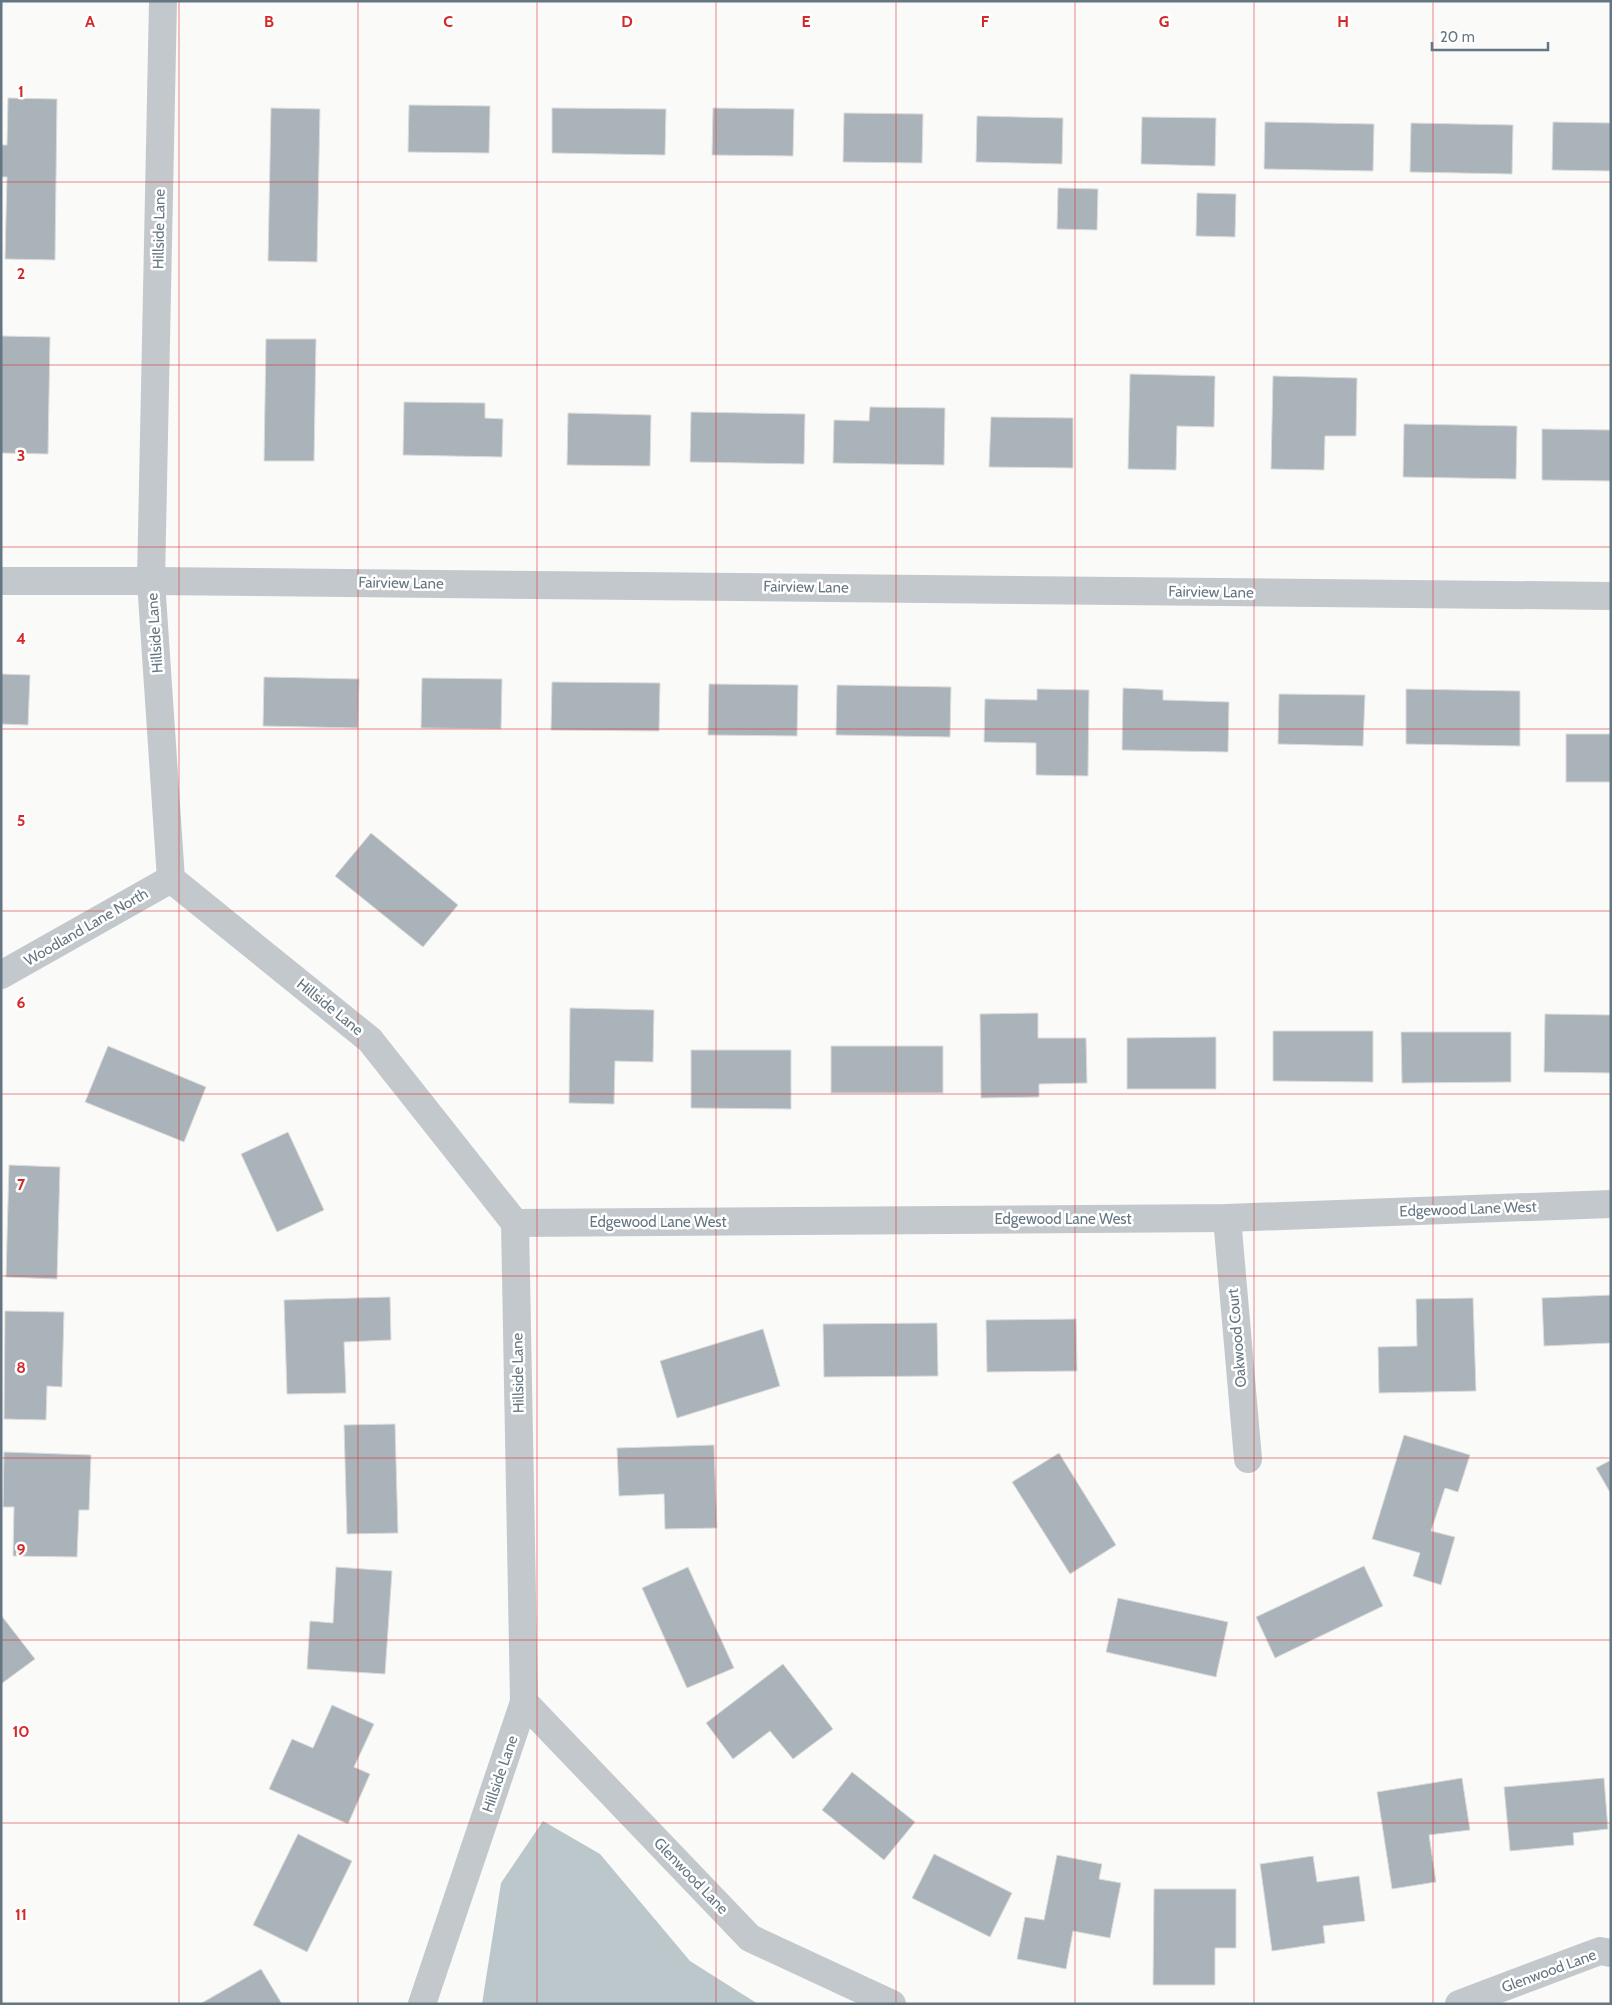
<svg xmlns="http://www.w3.org/2000/svg" width="1612" height="2005" viewBox="0 0 1612 2005" font-family="Cabin,sans-serif">
<style>
.water{fill:#bbc7cb}
.building{fill:#aab3b9;stroke:#dcdcda}
.lines{fill:none;stroke-linecap:round;stroke-linejoin:round}
.minor{stroke:#c3c8cc;stroke-width:28}
.grid{fill:none;stroke:#d62828;stroke-width:1;stroke-opacity:0.55}
.labels{text-anchor:middle;stroke-width:5;stroke-linejoin:round;paint-order:stroke}
.street-label{font-size:15px;fill:#657683;stroke:#fff}
.grid-label{font-size:16px;text-anchor:middle;font-weight:bold;fill:#d62828;stroke:#fff;stroke-width:5;stroke-linejoin:round;paint-order:stroke}
</style>
<rect width="100%" height="100%" fill="#fafaf8"/>
<polygon class="water" points="543,1821 600,1854 690,1961 758,2004 482,2004 501,1883"/>
<g class="building">
<polygon points="8,98 57,99 55,260 5,259 7,177 1,177 1,145 7,145"/>
<polygon points="409,105 490,106 489,153 408,152"/>
<polygon points="271,108 320,109 317,262 268,261"/>
<polygon points="552,108 666,109 665,155 552,153"/>
<polygon points="713,108 794,109 793,156 712,155"/>
<polygon points="844,113 923,114 922,163 843,162"/>
<polygon points="977,116 1063,118 1062,164 976,162"/>
<polygon points="1142,117 1216,118 1215,166 1141,164"/>
<polygon points="1265,122 1374,124 1373,171 1264,169"/>
<polygon points="1553,122 1611,123 1611,171 1552,170"/>
<polygon points="1411,123 1513,125 1512,174 1410,172"/>
<polygon points="1058,188 1098,189 1097,230 1057,229"/>
<polygon points="1197,193 1236,194 1235,237 1196,236"/>
<polygon points="1,336 50,337 48,454 1,453"/>
<polygon points="266,339 316,339 314,461 264,461"/>
<polygon points="1130,374 1215,376 1214,427 1177,426 1176,470 1128,469"/>
<polygon points="1273,376 1357,378 1356,436 1325,436 1324,470 1271,469"/>
<polygon points="404,402 485,403 485,418 503,419 502,457 403,455"/>
<polygon points="870,407 945,408 944,465 833,463 834,420 869,421"/>
<polygon points="691,412 805,414 804,464 690,462"/>
<polygon points="568,413 651,415 650,466 567,465"/>
<polygon points="991,417 1073,418 1073,468 989,467"/>
<polygon points="1404,424 1517,426 1516,479 1403,477"/>
<polygon points="1542,429 1611,430 1611,481 1542,480"/>
<polygon points="1,674 30,675 28,725 1,724"/>
<polygon points="264,677 359,679 358,728 263,726"/>
<polygon points="422,678 502,679 501,729 421,728"/>
<polygon points="552,682 660,683 659,731 551,730"/>
<polygon points="709,684 798,685 797,736 708,735"/>
<polygon points="837,685 951,687 950,737 836,735"/>
<polygon points="1123,688 1163,690 1163,700 1229,702 1228,752 1122,750"/>
<polygon points="1037,689 1089,690 1088,776 1036,775 1036,743 984,742 985,699 1037,700"/>
<polygon points="1406,689 1520,691 1520,746 1406,744"/>
<polygon points="1279,694 1365,695 1363,746 1278,744"/>
<rect x="1566" y="734" width="45" height="48"/>
<polygon points="371,833 458,905 423,947 335,876"/>
<polygon points="570,1008 654,1010 653,1062 615,1061 614,1104 569,1103"/>
<polygon points="1038,1013 1038,1038 1086,1038 1087,1083 1039,1084 1039,1097 981,1098 980,1014"/>
<polygon points="1545,1014 1611,1015 1611,1073 1544,1072"/>
<polygon points="1273,1031 1373,1031 1373,1082 1273,1081"/>
<polygon points="1401,1032 1511,1032 1511,1082 1402,1083"/>
<polygon points="1216,1037 1216,1089 1127,1089 1127,1038"/>
<polygon points="108,1046 206,1087 184,1142 85,1102"/>
<rect x="831" y="1046" width="112" height="47"/>
<polygon points="691,1050 791,1050 791,1109 691,1108"/>
<polygon points="288,1132 324,1210 277,1232 241,1154"/>
<polygon points="9,1165 60,1167 57,1279 6,1277"/>
<polygon points="1611,1295 1611,1343 1544,1346 1542,1298"/>
<polygon points="390,1297 391,1340 344,1342 346,1393 287,1394 284,1300"/>
<polygon points="1473,1298 1476,1391 1379,1393 1378,1347 1417,1346 1416,1299"/>
<polygon points="5,1311 64,1312 62,1387 47,1386 46,1420 4,1419"/>
<polygon points="1076,1319 1077,1371 987,1372 986,1320"/>
<polygon points="937,1323 938,1376 824,1377 823,1324"/>
<polygon points="763,1329 780,1386 677,1418 660,1361"/>
<polygon points="395,1424 398,1533 347,1534 344,1425"/>
<polygon points="1404,1435 1470,1455 1458,1492 1445,1488 1431,1531 1455,1537 1441,1585 1413,1576 1420,1553 1372,1539"/>
<polygon points="714,1445 717,1528 665,1529 664,1494 619,1496 617,1448"/>
<polygon points="4,1452 91,1455 89,1510 79,1510 77,1557 13,1556 14,1507 3,1507"/>
<polygon points="1059,1453 1116,1545 1070,1574 1012,1482"/>
<polygon points="1611,1460 1611,1494 1596,1468"/>
<polygon points="1364,1566 1383,1606 1275,1658 1256,1617"/>
<polygon points="336,1567 392,1571 385,1674 307,1669 310,1621 333,1623"/>
<polygon points="688,1567 734,1668 687,1688 642,1588"/>
<polygon points="1118,1598 1228,1622 1216,1677 1106,1652"/>
<polygon points="1,1615 35,1659 1,1684"/>
<polygon points="783,1664 833,1729 793,1759 770,1731 733,1759 706,1723"/>
<polygon points="332,1705 374,1724 354,1767 370,1774 348,1824 269,1789 292,1739 313,1748"/>
<polygon points="852,1772 915,1822 884,1860 822,1810"/>
<polygon points="1462,1778 1470,1830 1429,1835 1436,1882 1392,1889 1377,1792"/>
<polygon points="1604,1778 1608,1829 1573,1833 1574,1845 1510,1851 1504,1787"/>
<polygon points="298,1834 352,1861 307,1952 253,1925"/>
<polygon points="934,1854 1012,1893 990,1937 912,1898"/>
<polygon points="1057,1855 1102,1864 1099,1879 1121,1883 1110,1938 1073,1931 1066,1969 1017,1959 1025,1917 1044,1920"/>
<polygon points="1313,1856 1317,1882 1359,1876 1365,1921 1323,1926 1325,1943 1272,1951 1260,1864"/>
<polygon points="1154,1889 1236,1889 1236,1948 1215,1948 1215,1985 1153,1985"/>
<polygon points="261,1969 282,2004 200,2004"/>
</g>
<g class="lines">
<g class="minor">
<polyline points="163,1 151,581 171,879 370,1040 515,1223 524,1702 422,2004"/>
<polyline points="1,581 151,581 1611,596"/>
<polyline points="1,975 171,879"/>
<polyline points="1227,1218 1248,1459"/>
<polyline points="515,1223 1227,1218 1611,1204"/>
<polyline points="524,1702 750,1938 892,2004"/>
<polyline points="1459,2004 1600,1951 1611,1953"/>
</g>
</g>
<path class="grid" d="M 179,1 L 179,2004M 358,1 L 358,2004M 537,1 L 537,2004M 716,1 L 716,2004M 896,1 L 896,2004M 1075,1 L 1075,2004M 1254,1 L 1254,2004M 1433,1 L 1433,2004M 1,182 L 1611,182M 1,365 L 1611,365M 1,547 L 1611,547M 1,729 L 1611,729M 1,911 L 1611,911M 1,1094 L 1611,1094M 1,1276 L 1611,1276M 1,1458 L 1611,1458M 1,1640 L 1611,1640M 1,1823 L 1611,1823"/>
<g class="labels">
<g class="street-label">
<text transform="translate(159 229) rotate(-89)" y="5">Hillside Lane</text>
<text transform="translate(401 583) rotate(1)" y="5">Fairview Lane</text>
<text transform="translate(806 587) rotate(1)" y="5">Fairview Lane</text>
<text transform="translate(1211 592) rotate(1)" y="5">Fairview Lane</text>
<text transform="translate(155 633) rotate(-94)" y="5">Hillside Lane</text>
<text transform="translate(86 927) rotate(-30)" y="5">Woodland Lane North</text>
<text transform="translate(330 1007) rotate(39)" y="5">Hillside Lane</text>
<text transform="translate(1468 1209) rotate(-2)" y="5">Edgewood Lane West</text>
<text x="1063" y="1224">Edgewood Lane West</text>
<text x="658" y="1227">Edgewood Lane West</text>
<text transform="translate(1237 1338) rotate(-95)" y="5">Oakwood Court</text>
<text transform="translate(518 1373) rotate(-91)" y="5">Hillside Lane</text>
<text transform="translate(500 1774) rotate(-71)" y="5">Hillside Lane</text>
<text transform="translate(691 1876) rotate(46)" y="5">Glenwood Lane</text>
<text transform="translate(1549 1971) rotate(-20)" y="5">Glenwood Lane</text>
</g>
</g>
<g class="grid-label">
<text x="90" y="27">A</text>
<text x="269" y="27">B</text>
<text x="448" y="27">C</text>
<text x="627" y="27">D</text>
<text x="806" y="27">E</text>
<text x="985" y="27">F</text>
<text x="1164" y="27">G</text>
<text x="1343" y="27">H</text>
<text x="21" y="97">1</text>
<text x="21" y="279">2</text>
<text x="21" y="461">3</text>
<text x="21" y="644">4</text>
<text x="21" y="826">5</text>
<text x="21" y="1008">6</text>
<text x="21" y="1190">7</text>
<text x="21" y="1373">8</text>
<text x="21" y="1555">9</text>
<text x="21" y="1737">10</text>
<text x="21" y="1920">11</text>
</g>
<rect width="1612" height="2005" fill="none" stroke="#657683" stroke-width="5"/>
<path d="M1432 42v8h116v-8" fill="none" stroke="#657683" stroke-width="2.5"/>
<text x="1440" y="42" font-size="15" fill="#657683" stroke="#ffffff" stroke-width="4" paint-order="stroke">20 m</text>
</svg>
